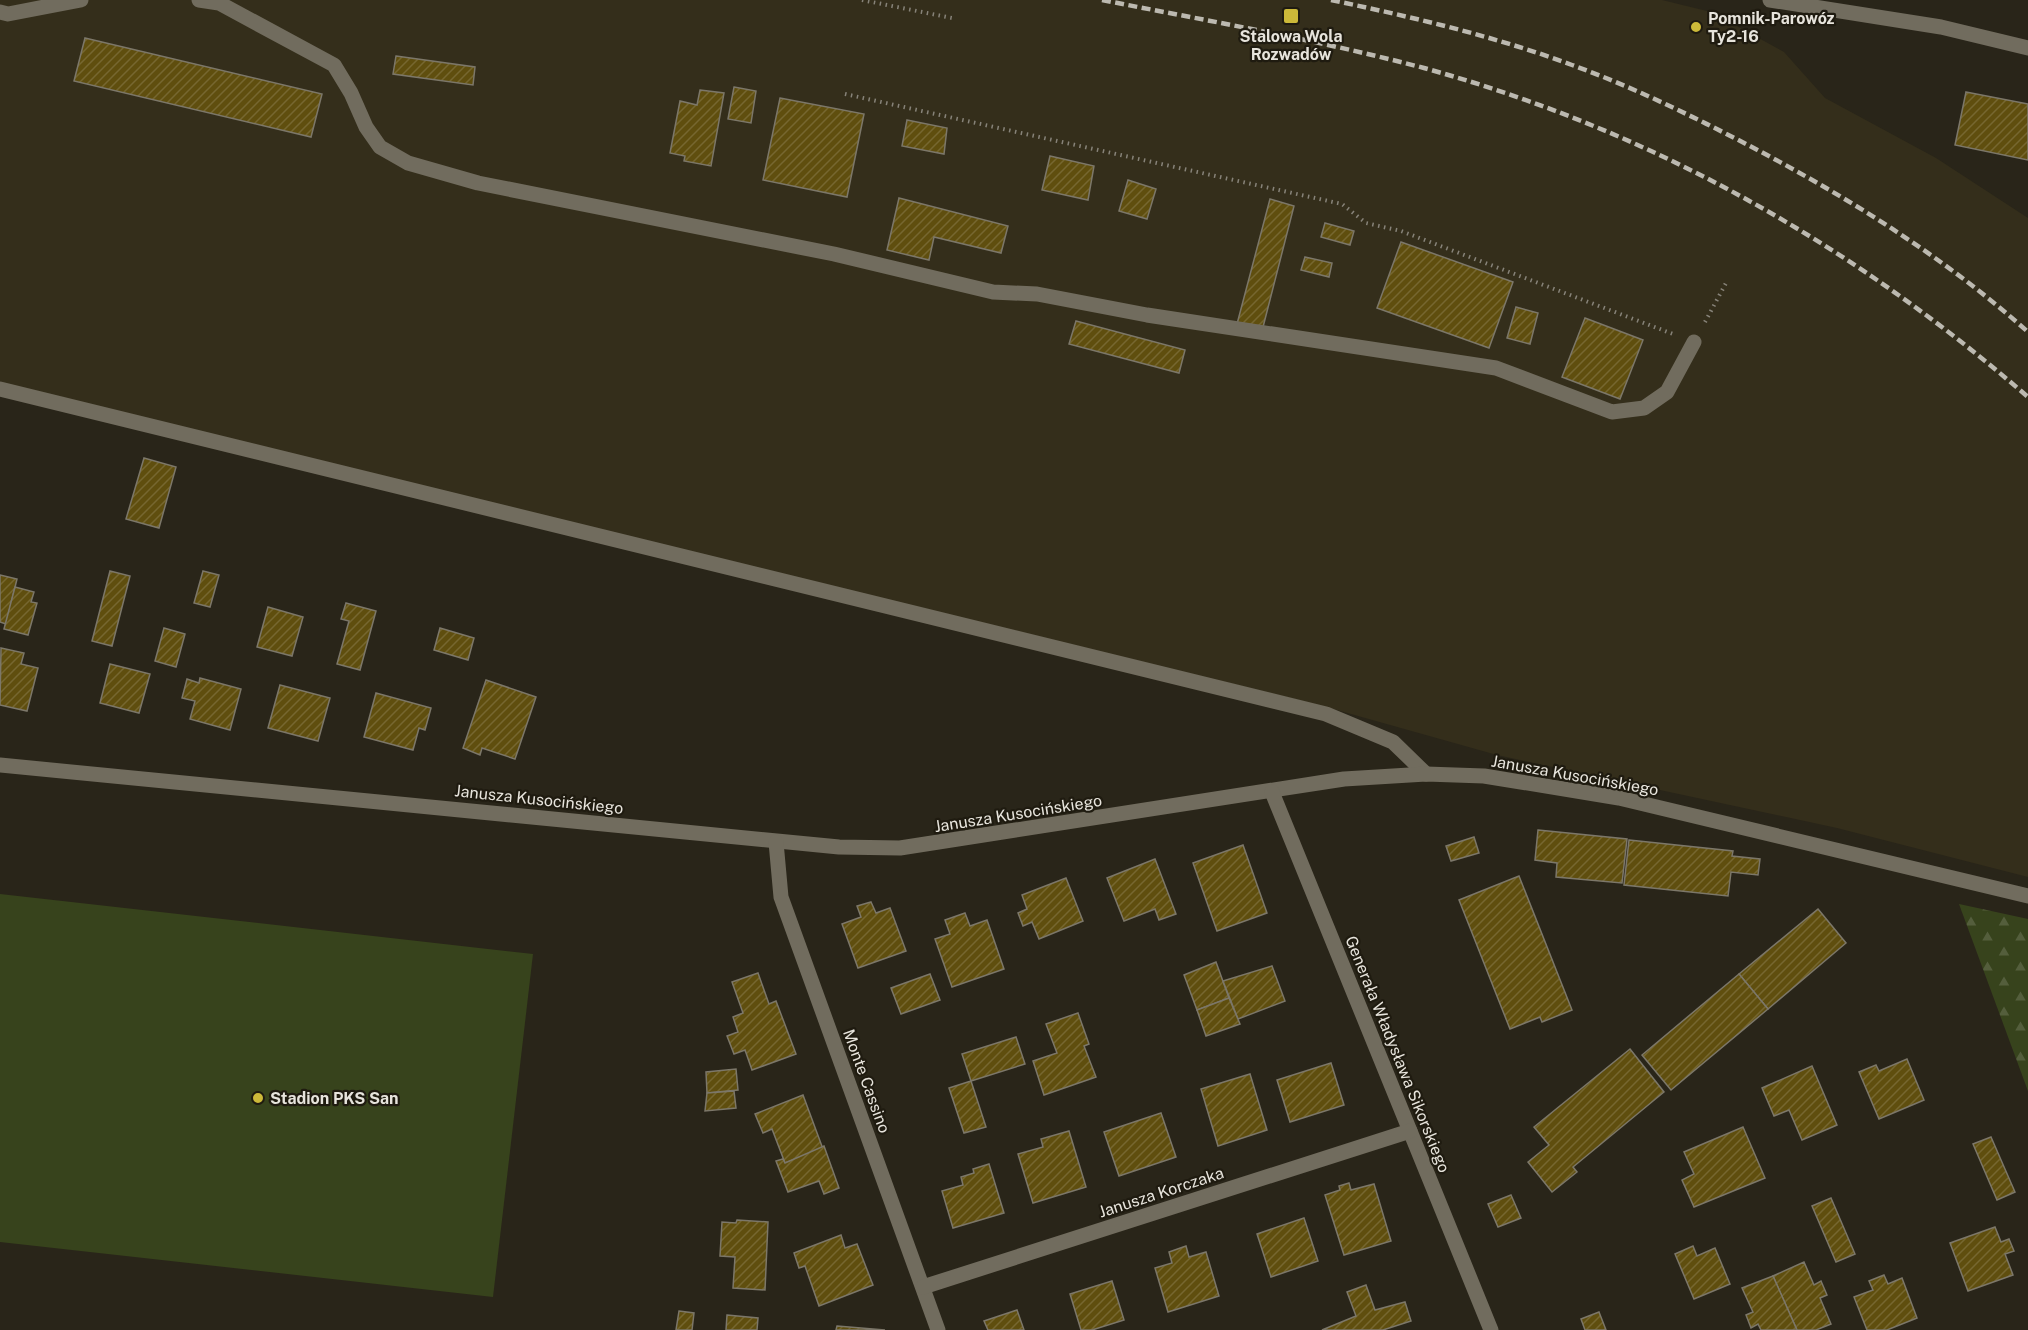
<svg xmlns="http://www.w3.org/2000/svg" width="2028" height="1330" viewBox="0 0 2028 1330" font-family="'Public Sans',sans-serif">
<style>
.built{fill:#342e1b}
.forest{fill:url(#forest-firs)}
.garden{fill:#37431c}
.building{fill:url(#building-hatch);stroke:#7c7769;stroke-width:1.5}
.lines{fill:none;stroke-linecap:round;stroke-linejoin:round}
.path{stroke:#878379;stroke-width:4;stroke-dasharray:1.5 4.5;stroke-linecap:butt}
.lane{stroke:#716c5e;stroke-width:15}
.street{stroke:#716c5e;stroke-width:15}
.rail{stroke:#bcb9b0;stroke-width:4.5;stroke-dasharray:9 4.5;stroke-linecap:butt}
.poi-dot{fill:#ccb939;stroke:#1f1b10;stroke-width:2}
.labels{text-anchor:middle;stroke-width:4.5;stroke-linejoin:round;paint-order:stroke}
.poi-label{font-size:16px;font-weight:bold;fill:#e7e4dc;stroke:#1f1b10;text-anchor:start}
.street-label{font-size:16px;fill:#e7e4dc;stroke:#1f1b10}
</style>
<defs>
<pattern id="forest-firs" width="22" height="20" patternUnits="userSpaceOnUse" patternTransform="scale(1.5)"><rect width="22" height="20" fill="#37431c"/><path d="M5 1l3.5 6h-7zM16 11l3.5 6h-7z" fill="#545e3c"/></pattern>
<pattern id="building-hatch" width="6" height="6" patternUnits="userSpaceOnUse" patternTransform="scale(1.5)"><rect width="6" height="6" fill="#5f4e0e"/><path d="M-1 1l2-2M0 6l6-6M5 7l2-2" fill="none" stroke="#766730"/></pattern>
</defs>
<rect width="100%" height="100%" fill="#292519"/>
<polygon class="built" points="0,0 1662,0 1711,12 1784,52 1825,98 1936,158 2028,218 2028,877 1837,828 1497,755 1319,705 0,383"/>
<polygon class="forest" points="1959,904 2028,919 2028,1091"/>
<polygon class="garden" points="0,894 533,954 493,1297 0,1242"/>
<g class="building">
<polygon points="85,38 322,94 311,137 74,81"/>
<polygon points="396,56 475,67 473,85 393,74"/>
<polygon points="734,87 756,91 751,123 728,119"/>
<polygon points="700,90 724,93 711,166 684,161 685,156 670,153 680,101 697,105"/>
<polygon points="1966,92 2028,104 2028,160 1955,145"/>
<polygon points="780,98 864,114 847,197 763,180"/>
<polygon points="907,120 947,128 944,154 902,146"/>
<polygon points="1050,156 1094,166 1088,200 1042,190"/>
<polygon points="1128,180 1156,189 1147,219 1119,211"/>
<polygon points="899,198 1008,226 1001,253 934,237 929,260 887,250"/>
<polygon points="1270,199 1294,206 1262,331 1237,324"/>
<polygon points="1325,223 1354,231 1350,245 1321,237"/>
<polygon points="1401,242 1513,282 1489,348 1377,308"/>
<polygon points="1305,257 1332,263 1329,277 1301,270"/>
<polygon points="1516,307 1538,313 1530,344 1507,338"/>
<polygon points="1585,318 1643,340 1620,399 1562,377"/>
<polygon points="1076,321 1185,350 1179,373 1069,344"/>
<polygon points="144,458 176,467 159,528 126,519"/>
<polygon points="110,571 130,576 112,646 92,641"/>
<polygon points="203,571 219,575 210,607 194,603"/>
<polygon points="0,575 17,579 6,624 0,622"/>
<polygon points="15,587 34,592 31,602 37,603 28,635 4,629"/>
<polygon points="346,603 376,611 360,670 337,664 349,621 341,619"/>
<polygon points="268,607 303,617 292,656 257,647"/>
<polygon points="164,628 185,634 176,667 155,661"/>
<polygon points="440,628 474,638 468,660 434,650"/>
<polygon points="1,648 24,653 21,664 38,668 27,711 0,705"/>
<polygon points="110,664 150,674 139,713 100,703"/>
<polygon points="200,678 241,689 230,730 190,719 195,701 182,698 187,679 199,683"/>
<polygon points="486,680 536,697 515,759 482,748 480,755 463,748"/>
<polygon points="280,685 330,698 318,741 268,728"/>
<polygon points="376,693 431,708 425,730 419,728 413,750 364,737"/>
<polygon points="1538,830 1627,839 1622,883 1556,877 1557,863 1535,860"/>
<polygon points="1474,837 1479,853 1451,861 1446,846"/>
<polygon points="1629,840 1733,851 1732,856 1760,859 1758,875 1731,872 1728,896 1624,885"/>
<polygon points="1243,845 1267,913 1217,931 1193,863"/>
<polygon points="1155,859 1176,914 1159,920 1155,909 1124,921 1107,878"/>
<polygon points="1519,876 1572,1010 1542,1022 1540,1017 1510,1029 1459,900"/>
<polygon points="1066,878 1083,921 1039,939 1032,922 1023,926 1018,913 1027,909 1022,895"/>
<polygon points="871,902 876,913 890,908 906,951 858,968 842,924 861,917 857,906"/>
<polygon points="1818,909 1846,943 1768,1009 1739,974"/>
<polygon points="965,913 970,926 987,920 1004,969 952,987 935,939 950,934 945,920"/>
<polygon points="1216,962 1229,998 1197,1010 1184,975"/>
<polygon points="1272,966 1285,1001 1238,1019 1223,981"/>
<polygon points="758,973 769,1004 776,1001 796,1054 752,1070 745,1050 734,1054 727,1036 738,1032 733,1017 743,1013 732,982"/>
<polygon points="930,974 940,1000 901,1014 891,988"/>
<polygon points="1739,974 1768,1009 1671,1090 1642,1055"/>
<polygon points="1229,998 1240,1024 1206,1036 1197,1010"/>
<polygon points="1078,1013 1089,1044 1084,1046 1096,1077 1044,1095 1033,1061 1057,1053 1046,1024"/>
<polygon points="1016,1037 1025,1064 971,1081 962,1054"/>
<polygon points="1630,1049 1664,1092 1573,1167 1577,1172 1552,1192 1528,1162 1549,1145 1534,1127"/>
<polygon points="1907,1059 1924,1100 1879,1119 1859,1072 1876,1065 1879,1071"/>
<polygon points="1331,1063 1344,1105 1290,1122 1277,1080"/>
<polygon points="1812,1066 1837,1125 1802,1140 1789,1110 1774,1116 1762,1088"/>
<polygon points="736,1069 738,1090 707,1093 706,1072"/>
<polygon points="1250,1074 1267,1130 1218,1146 1201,1089"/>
<polygon points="971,1081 986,1127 964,1133 949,1088"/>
<polygon points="734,1091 736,1108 705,1111 707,1093"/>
<polygon points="803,1095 823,1149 785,1163 772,1129 763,1133 755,1114"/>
<polygon points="1161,1113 1176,1157 1119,1176 1104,1132"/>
<polygon points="1743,1127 1765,1178 1694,1207 1682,1180 1694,1174 1684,1152"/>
<polygon points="1069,1131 1086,1187 1033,1203 1018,1154 1043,1147 1041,1139"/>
<polygon points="1991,1137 2015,1192 1997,1200 1973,1144"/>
<polygon points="824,1146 839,1188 824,1194 819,1181 788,1192 776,1161 783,1159 785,1163"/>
<polygon points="989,1164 1004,1213 953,1228 942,1191 963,1185 961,1177 974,1173 973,1169"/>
<polygon points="1349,1183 1351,1190 1374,1184 1391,1241 1344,1255 1325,1195 1340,1190 1339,1186"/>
<polygon points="1511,1195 1521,1218 1498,1227 1488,1204"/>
<polygon points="1831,1198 1855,1254 1836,1262 1812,1206"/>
<polygon points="1304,1218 1318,1261 1271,1277 1257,1234"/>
<polygon points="737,1220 768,1222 765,1290 733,1288 735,1257 720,1256 722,1222 736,1223"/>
<polygon points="1995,1227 2001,1242 2009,1239 2014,1251 2005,1254 2013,1275 1968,1291 1950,1243"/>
<polygon points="841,1235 845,1248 857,1244 873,1285 819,1306 805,1266 799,1268 794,1253"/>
<polygon points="1186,1246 1189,1257 1206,1252 1219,1296 1168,1312 1155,1268 1172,1263 1169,1252"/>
<polygon points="1693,1246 1697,1256 1715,1248 1730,1284 1694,1299 1675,1254"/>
<polygon points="1804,1262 1814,1285 1821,1281 1827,1295 1820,1298 1831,1324 1816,1330 1797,1330 1773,1276"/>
<polygon points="1884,1275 1888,1284 1902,1278 1917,1318 1887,1330 1867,1330 1854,1297 1873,1290 1869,1281"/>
<polygon points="1773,1276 1797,1330 1761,1330 1758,1324 1751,1328 1746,1315 1753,1312 1742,1288"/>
<polygon points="1112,1281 1124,1320 1092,1330 1081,1330 1070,1294"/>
<polygon points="1366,1285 1375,1310 1405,1302 1411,1321 1383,1330 1322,1330 1356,1316 1347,1292"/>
<polygon points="1017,1310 1024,1330 988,1330 984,1321"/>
<polygon points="679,1311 694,1313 692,1330 676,1330"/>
<polygon points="1599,1312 1606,1330 1585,1330 1581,1319"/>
<polygon points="727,1315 758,1318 757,1330 726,1330"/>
<polygon points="837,1326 885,1330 836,1330"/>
</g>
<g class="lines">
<g class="path">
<polyline points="862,0 952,18"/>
<polyline points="845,94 1342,204 1366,223 1401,231 1673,334"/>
<polyline points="1705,322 1726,283"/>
</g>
<g class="lane">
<polyline points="199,0 219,3 334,65 351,93 366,127 380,147 408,163 478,183 834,254 993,292 1037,294 1147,315 1496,368 1612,412 1644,408 1667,392 1694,342"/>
<polyline points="0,12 8,14 81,0"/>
<polyline points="0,389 1326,714 1393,742 1426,774"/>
</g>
<g class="street">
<polyline points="1770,0 1941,27 2028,48"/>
<polyline points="0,765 839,847 900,848 1344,779 1426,774 1484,776 1619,798 2028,896"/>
<polyline points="1272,792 1491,1330"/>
<polyline points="776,842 781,897 938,1330"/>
<polyline points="923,1287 1410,1131"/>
</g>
<g class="rail">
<path d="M 1102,0 C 1209,21 1318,40 1424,68 C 1652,131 1850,243 2028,397"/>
<path d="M 1331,0 C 1412,17 1494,36 1572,65 C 1633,87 1692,116 1750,146 C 1849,198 1944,257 2028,332"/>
</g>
</g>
<g class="poi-dot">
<rect x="1283" y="8" width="16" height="16" rx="3"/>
<circle cx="1696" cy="27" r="6"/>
<circle cx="258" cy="1098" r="6"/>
</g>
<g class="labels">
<g class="poi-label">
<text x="1708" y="24">Pomnik-Parowóz<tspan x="1708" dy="18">Ty2-16</tspan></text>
<text x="1291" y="42" text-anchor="middle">Stalowa Wola<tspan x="1291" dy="18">Rozwadów</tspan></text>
<text x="270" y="1104">Stadion PKS San</text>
</g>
<g class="street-label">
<text transform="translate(1575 775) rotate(10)" y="6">Janusza Kusocińskiego</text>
<text transform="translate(539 799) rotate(6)" y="6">Janusza Kusocińskiego</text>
<text transform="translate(1018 813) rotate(-9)" y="6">Janusza Kusocińskiego</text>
<text transform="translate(1398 1054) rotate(68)" y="6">Generała Władysława Sikorskiego</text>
<text transform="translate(867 1081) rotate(70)" y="6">Monte Cassino</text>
<text transform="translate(1161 1192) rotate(-18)" y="6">Janusza Korczaka</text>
</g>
</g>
</svg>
